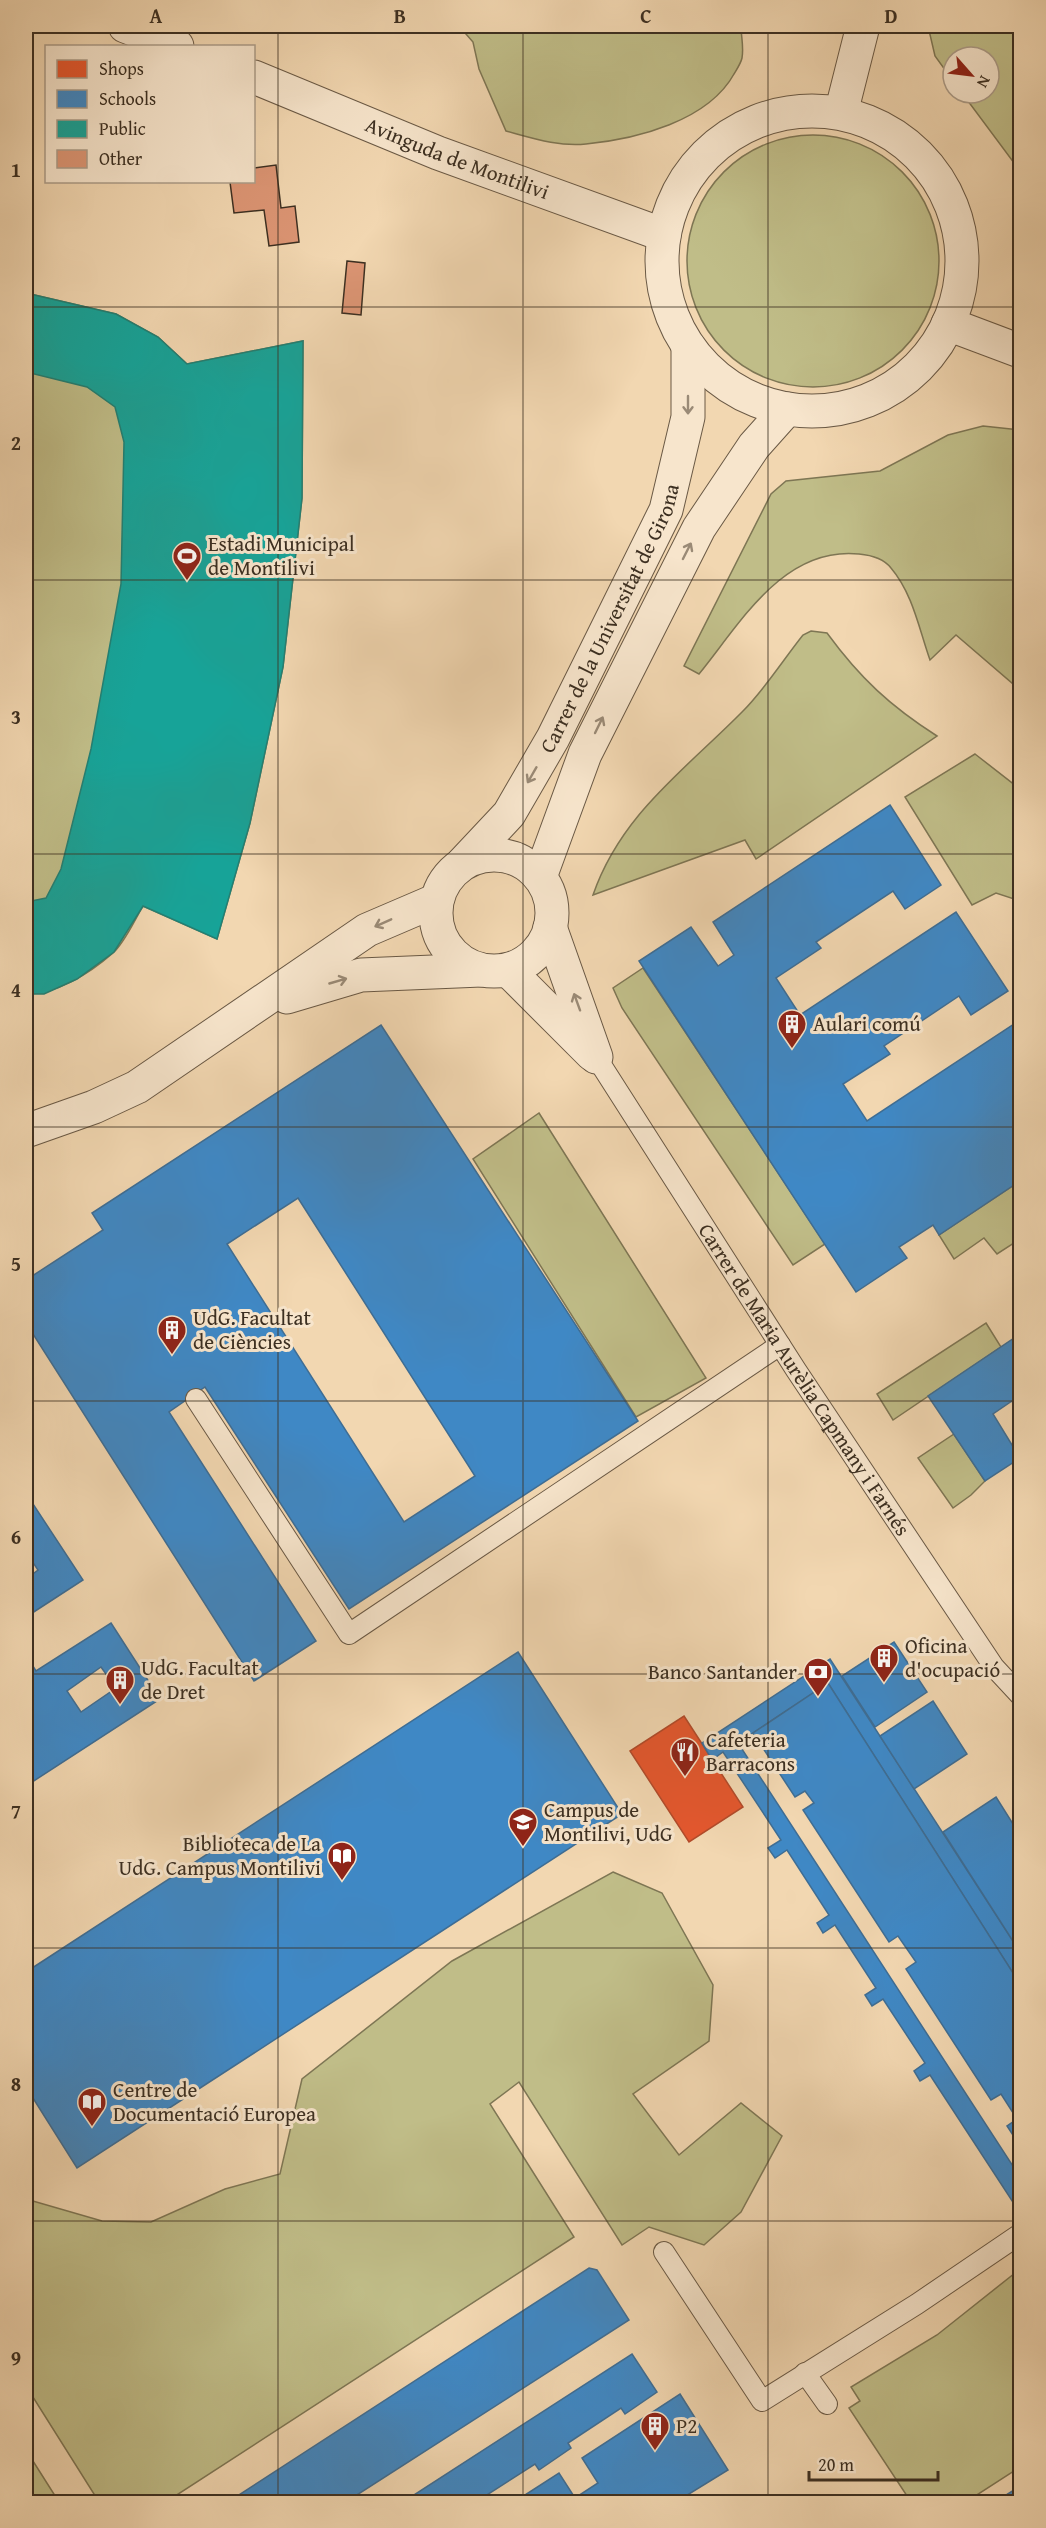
<svg xmlns="http://www.w3.org/2000/svg" width="1046" height="2528" viewBox="0 0 1046 2528" font-family="'Gentium Book Plus',serif">
<style>
.green{fill:#c0bd88;stroke:#7e7654;stroke-width:1.5}
.shops{fill:#e4572e;stroke:#b24b2a;stroke-width:1.5}
.schools{fill:#3f88c5;stroke:#3e6d94;stroke-width:1.5;fill-rule:evenodd}
.public{fill:#17a398;stroke:#228074;stroke-width:1.5}
.building{fill:#dc9574;stroke:#3c2f21;stroke-width:1.5}
.lines{fill:none;stroke-linecap:round;stroke-linejoin:round}
.service-casing{stroke:#6a5945;stroke-width:22}
.minor-casing{stroke:#6a5945;stroke-width:35}
.service{stroke:#f7e5cc;stroke-width:20}
.minor{stroke:#f7e5cc;stroke-width:33}
.oneway{stroke:#9a8a76}
.grid{fill:none;stroke:#3c2f21;stroke-width:1.5;stroke-opacity:0.55}
.labels{text-anchor:middle;stroke-width:6;stroke-linejoin:round;paint-order:stroke}
.street-label{font-size:21px;fill:#3c2f21;stroke:#f7e5cc}
.poi-label{font-size:21px;fill:#3c2f21;stroke:#f7e5cc;text-anchor:start}
.neatline{fill:none;stroke:#3c2f21;stroke-width:2}
.grid-label{font-size:20px;text-anchor:middle;font-weight:bold;fill:#3c2f21}
</style>
<rect width="100%" height="100%" fill="#f2d7b1"/>
<filter id="stains"><feTurbulence type="fractalNoise" baseFrequency=".00333" numOctaves="4"/><feColorMatrix values="0 0 0 0 .2 0 0 0 0 .09 0 0 0 0 .02 0 0 0 .5 -.17"/></filter>
<radialGradient id="worn" r=".72"><stop offset=".6" stop-color="#630" stop-opacity="0"/><stop offset="1" stop-color="#630" stop-opacity=".3"/></radialGradient>
<g class="green">
<path d="M 459,26 L 741,26 C 741,36 744,47 742,58 C 741,63 737,69 734,74 C 708,121 637,139 586,144 C 559,147 532,138 506,131 L 479,69 L 473,42 Z"/>
<polygon points="928,26 1020,26 1020,171 962,93 989,93 989,57 953,57 953,81 935,56"/>
<circle cx="813" cy="261" r="126"/>
<path d="M 26,293 L 116,314 L 158,337 L 187,364 L 303,341 L 302,498 L 283,667 L 250,823 L 217,939 L 143,906 C 134,921 125,942 113,953 C 89,974 57,994 26,994 Z"/>
<path d="M 983,426 L 1020,430 L 1020,690 L 956,635 L 930,660 C 919,629 913,594 891,568 C 884,559 870,555 859,554 C 783,546 740,624 699,674 L 684,666 L 771,494 L 786,481 L 880,471 L 948,435 Z"/>
<path d="M 811,631 L 827,633 C 860,678 890,706 937,736 L 756,859 L 745,840 L 593,895 C 621,814 685,770 743,711 C 765,689 783,660 803,635 Z"/>
<polygon points="975,754 1020,789 1020,901 996,893 972,905 905,797"/>
<polygon points="643,968 825,1244 793,1265 622,1008 613,988"/>
<polygon points="539,1113 706,1378 636,1417 473,1159"/>
<polygon points="1020,1181 1020,1239 997,1254 984,1238 954,1259 939,1235"/>
<polygon points="986,1323 1001,1347 893,1420 877,1394"/>
<polygon points="954,1434 985,1481 971,1495 953,1508 918,1458"/>
<polygon points="613,1872 662,1893 713,1985 709,2041 633,2094 679,2155 741,2103 782,2136 741,2212 704,2245 649,2227 622,2245 519,2082 490,2104 574,2237 166,2502 99,2502 26,2386 26,2199 102,2221 151,2222 225,2189 280,2174 302,2079 452,1961"/>
<polygon points="1020,2269 1020,2467 966,2502 911,2502 849,2408 860,2401 851,2387 937,2335"/>
<polygon points="26,2450 59,2502 26,2502"/>
</g>
<polygon class="shops" points="684,1716 743,1807 689,1842 630,1751"/>
<g class="schools">
<polygon points="890,805 941,885 905,909 893,891 816,942 821,948 776,978 800,1015 956,912 1008,991 971,1015 959,996 884,1046 890,1054 843,1084 867,1121 1020,1020 1020,1181 939,1235 933,1225 899,1247 907,1258 856,1292 639,961 691,927 718,966 734,955 713,922"/>
<path d="M 381,1025 L 638,1421 L 349,1609 L 205,1387 L 169,1412 L 316,1641 L 254,1681 L 26,1323 L 26,1280 L 103,1230 L 92,1213 ZM 298,1198 L 475,1476 L 404,1522 L 227,1244 Z"/>
<polygon points="1020,1334 1020,1414 1012,1401 993,1414 1020,1458 985,1481 928,1396"/>
<polygon points="33,1504 83,1580 26,1617 26,1579 38,1570 26,1552 26,1509"/>
<path d="M 111,1623 L 160,1699 L 26,1786 L 26,1655 L 36,1671 ZM 101,1667 L 116,1688 L 81,1712 L 67,1691 Z"/>
<polygon points="894,1642 927,1692 875,1727 842,1676"/>
<polygon points="518,1652 622,1814 77,2168 26,2087 26,1972"/>
<polygon points="830,1659 1020,1952 1020,1984 828,1683 738,1743 1020,2177 1020,2213 930,2075 920,2081 914,2071 925,2063 883,1999 872,2006 865,1995 876,1988 835,1925 823,1933 817,1923 829,1915 787,1850 775,1858 768,1848 781,1840 723,1752 712,1760 702,1743"/>
<polygon points="828,1683 1020,1984 1020,2146 1007,2126 1017,2119 1001,2094 991,2100 906,1969 916,1962 898,1936 889,1942 803,1810 814,1803 805,1791 795,1797 753,1733"/>
<polygon points="933,1701 967,1754 914,1789 880,1736"/>
<polygon points="996,1797 1020,1835 1020,1952 943,1832"/>
<polygon points="589,2268 597,2270 629,2320 346,2502 228,2502"/>
<polygon points="632,2354 657,2392 625,2414 621,2408 568,2443 571,2448 539,2470 535,2464 476,2502 403,2502"/>
<polygon points="680,2394 728,2470 676,2502 514,2502 559,2473 575,2498 598,2483 582,2458"/>
<polygon points="1020,2486 1020,2502 995,2502"/>
</g>
<polygon class="public" points="26,293 116,314 158,337 187,364 303,341 302,498 283,667 250,823 217,939 143,906 114,952 77,979 44,994 26,994 26,902 46,898 61,869 91,749 121,584 124,442 115,407 87,387 26,372"/>
<g class="building">
<polygon points="276,165 281,208 295,206 299,242 269,246 264,210 234,213 230,182 254,182 254,168"/>
<polygon points="347,261 365,263 361,315 342,313"/>
</g>
<g class="lines">
<g class="service-casing">
<g id="service">
<path id="s1" d="M 596,1057 L 796,1370 L 994,1667 L 1020,1695"/>
<polyline points="196,1399 349,1634 780,1345"/>
<polyline points="664,2252 762,2401 917,2304 1020,2234"/>
<polyline points="805,2373 827,2404"/>
</g>
</g>
<g class="minor-casing">
<g id="minor">
<polyline points="125,26 177,46"/>
<path id="s2" d="M 254,77 L 438,153 L 664,235"/>
<circle cx="812" cy="261" r="150"/>
<polyline points="841,113 863,26"/>
<polyline points="948,324 1020,351"/>
<circle cx="494" cy="913" r="58"/>
<path id="s3" d="M 463,863 L 509,814 L 553,738 L 666,510 L 688,417 L 688,346"/>
<polyline points="540,877 585,754 699,528 754,446 787,409"/>
<polyline points="550,927 596,1057"/>
<polyline points="508,970 592,1054"/>
<polyline points="287,997 361,975 481,970"/>
<polyline points="26,1131 94,1107 137,1087 367,930 437,900"/>
</g>
</g>
<use href="#service" class="service"/>
<use href="#minor" class="minor"/>
</g>
<defs><path id="oneway-shaft" d="M-6 0H5M1.5-3L5.5 0L1.5 3" fill="none" stroke-width="1.6" stroke-linecap="round" stroke-linejoin="round" transform="scale(1.5)"/></defs>
<g class="oneway">
<use href="#oneway-shaft" transform="translate(688 405) rotate(90)"/>
<use href="#oneway-shaft" transform="translate(687 551) rotate(-63)"/>
<use href="#oneway-shaft" transform="translate(599 725) rotate(-64)"/>
<use href="#oneway-shaft" transform="translate(532 775) rotate(120)"/>
<use href="#oneway-shaft" transform="translate(383 923) rotate(156)"/>
<use href="#oneway-shaft" transform="translate(338 981) rotate(-16)"/>
<use href="#oneway-shaft" transform="translate(577 1002) rotate(-110)"/>
</g>
<path class="grid" d="M 278,26 L 278,2502M 523,26 L 523,2502M 768,26 L 768,2502M 26,307 L 1020,307M 26,580 L 1020,580M 26,854 L 1020,854M 26,1127 L 1020,1127M 26,1401 L 1020,1401M 26,1674 L 1020,1674M 26,1948 L 1020,1948M 26,2221 L 1020,2221"/>
<defs>
<g id="stadium-pin" transform="scale(1.5)"><path d="M0 17L-7.5 6A9.5 9.5 0 1 1 7.5 6Z" fill="#8f2418" stroke="#f7e5cc"/><path d="M0-5a6.5 5 0 1 0 0 10a6.5 5 0 1 0 0-10ZM-3.5-1.8h7v3.6h-7Z" fill="#fff"/></g>
<g id="building-pin" transform="scale(1.5)"><path d="M0 17L-7.5 6A9.5 9.5 0 1 1 7.5 6Z" fill="#8f2418" stroke="#f7e5cc"/><path d="M-4-6H4V6H1V3H-1V6H-4ZM-2.5-4.3h1.7v1.8h-1.7ZM.8-4.3h1.7v1.8H.8ZM-2.5-1h1.7V.8h-1.7ZM.8-1h1.7V.8H.8Z" fill="#fff"/></g>
<g id="bank-pin" transform="scale(1.5)"><path d="M0 17L-7.5 6A9.5 9.5 0 1 1 7.5 6Z" fill="#8f2418" stroke="#f7e5cc"/><path d="M-6-4H6V4H-6ZM0-2.3a2.3 2.3 0 1 0 0 4.6a2.3 2.3 0 1 0 0-4.6Z" fill="#fff"/></g>
<g id="restaurant-pin" transform="scale(1.5)"><path d="M0 17L-7.5 6A9.5 9.5 0 1 1 7.5 6Z" fill="#8f2418" stroke="#f7e5cc"/><path d="M-5-6h1v4h1v-4h1v4h1v-4h1v5L-1.5 .5V6h-2V.5L-5-1ZM5-6V6H3V1.5H1.5Q1.5-4 5-6Z" fill="#fff"/></g>
<g id="university-pin" transform="scale(1.5)"><path d="M0 17L-7.5 6A9.5 9.5 0 1 1 7.5 6Z" fill="#8f2418" stroke="#f7e5cc"/><path d="M0-5L7-2L0 1L-7-2ZM-4 1L0 2.5L4 1V4Q0 6-4 4Z" fill="#fff"/></g>
<g id="library-pin" transform="scale(1.5)"><path d="M0 17L-7.5 6A9.5 9.5 0 1 1 7.5 6Z" fill="#8f2418" stroke="#f7e5cc"/><path d="M-6-4Q-3-5.5-.7-3.5V5Q-3 3-6 4ZM6-4Q3-5.5 .7-3.5V5Q3 3 6 4Z" fill="#fff"/></g>
</defs>
<g fill-rule="evenodd">
<use href="#stadium-pin" x="187" y="556"/>
<use href="#building-pin" x="792" y="1024"/>
<use href="#building-pin" x="172" y="1330"/>
<use href="#building-pin" x="884" y="1658"/>
<use href="#bank-pin" x="818" y="1672"/>
<use href="#building-pin" x="120" y="1680"/>
<use href="#restaurant-pin" x="685" y="1752"/>
<use href="#university-pin" x="523" y="1822"/>
<use href="#library-pin" x="342" y="1856"/>
<use href="#library-pin" x="92" y="2102"/>
<use href="#building-pin" x="655" y="2426"/>
</g>
<g class="labels">
<g class="street-label">
<text dy="7" stroke="none"><textPath href="#s2" startOffset="219">Avinguda de Montilivi</textPath></text>
<text dy="7" stroke="none"><textPath href="#s3" startOffset="288">Carrer de la Universitat de Girona</textPath></text>
<text dy="7" stroke="none"><textPath href="#s1" startOffset="384">Carrer de Maria Aurèlia Capmany i Farnés</textPath></text>
</g>
<g class="poi-label">
<text x="208" y="551">Estadi Municipal<tspan x="208" dy="24">de Montilivi</tspan></text>
<text x="813" y="1031">Aulari comú</text>
<text x="193" y="1325">UdG. Facultat<tspan x="193" dy="24">de Ciències</tspan></text>
<text x="905" y="1653">Oficina<tspan x="905" dy="24">d'ocupació</tspan></text>
<text x="141" y="1675">UdG. Facultat<tspan x="141" dy="24">de Dret</tspan></text>
<text x="797" y="1679" text-anchor="end">Banco Santander</text>
<text x="706" y="1747">Cafeteria<tspan x="706" dy="24">Barracons</tspan></text>
<text x="544" y="1817">Campus de<tspan x="544" dy="24">Montilivi, UdG</tspan></text>
<text x="321" y="1851" text-anchor="end">Biblioteca de La<tspan x="321" dy="24">UdG. Campus Montilivi</tspan></text>
<text x="113" y="2097">Centre de<tspan x="113" dy="24">Documentació Europea</tspan></text>
<text x="676" y="2433">P2</text>
</g>
</g>
<rect width="1046" height="2528" fill="none" stroke="#f2d7b1" stroke-width="66"/>
<rect x="45" y="45" width="210" height="138" fill="#f7e5cc" stroke="#ac9c88" stroke-width="1.5"/>
<rect x="57" y="60" width="30" height="18" fill="#e4572e" stroke="#ac9c88" stroke-width="1.5"/>
<text x="99" y="75" font-size="18" fill="#3c2f21">Shops</text>
<rect x="57" y="90" width="30" height="18" fill="#3f88c5" stroke="#ac9c88" stroke-width="1.5"/>
<text x="99" y="105" font-size="18" fill="#3c2f21">Schools</text>
<rect x="57" y="120" width="30" height="18" fill="#17a398" stroke="#ac9c88" stroke-width="1.5"/>
<text x="99" y="135" font-size="18" fill="#3c2f21">Public</text>
<rect x="57" y="150" width="30" height="18" fill="#dc9574" stroke="#ac9c88" stroke-width="1.5"/>
<text x="99" y="165" font-size="18" fill="#3c2f21">Other</text>
<g transform="translate(971 75) rotate(118)"><circle r="28" fill="#f7e5cc" stroke="#ac9c88" stroke-width="1.5"/>
<path d="M0-4.5L10 22L0 15L-10 22Z" fill="#8f2418"/>
<text y="-9" font-size="16" font-weight="bold" text-anchor="middle" fill="#3c2f21">N</text>
</g>
<path d="M809 2471v9h129v-9" fill="none" stroke="#3c2f21" stroke-width="3"/>
<text x="818" y="2471" font-size="18" fill="#3c2f21" stroke="#f7e5cc" stroke-width="4.5" paint-order="stroke">20 m</text>
<rect x="33" y="33" width="980" height="2462" class="neatline"/>
<g class="grid-label">
<text x="156" y="23">A</text>
<text x="400" y="23">B</text>
<text x="646" y="23">C</text>
<text x="891" y="23">D</text>
<text x="16" y="177">1</text>
<text x="16" y="450">2</text>
<text x="16" y="724">3</text>
<text x="16" y="997">4</text>
<text x="16" y="1271">5</text>
<text x="16" y="1544">6</text>
<text x="16" y="1818">7</text>
<text x="16" y="2091">8</text>
<text x="16" y="2365">9</text>
</g>
<rect width="100%" height="100%" filter="url(#stains)"/>
<rect width="100%" height="100%" fill="url(#worn)"/>
</svg>
